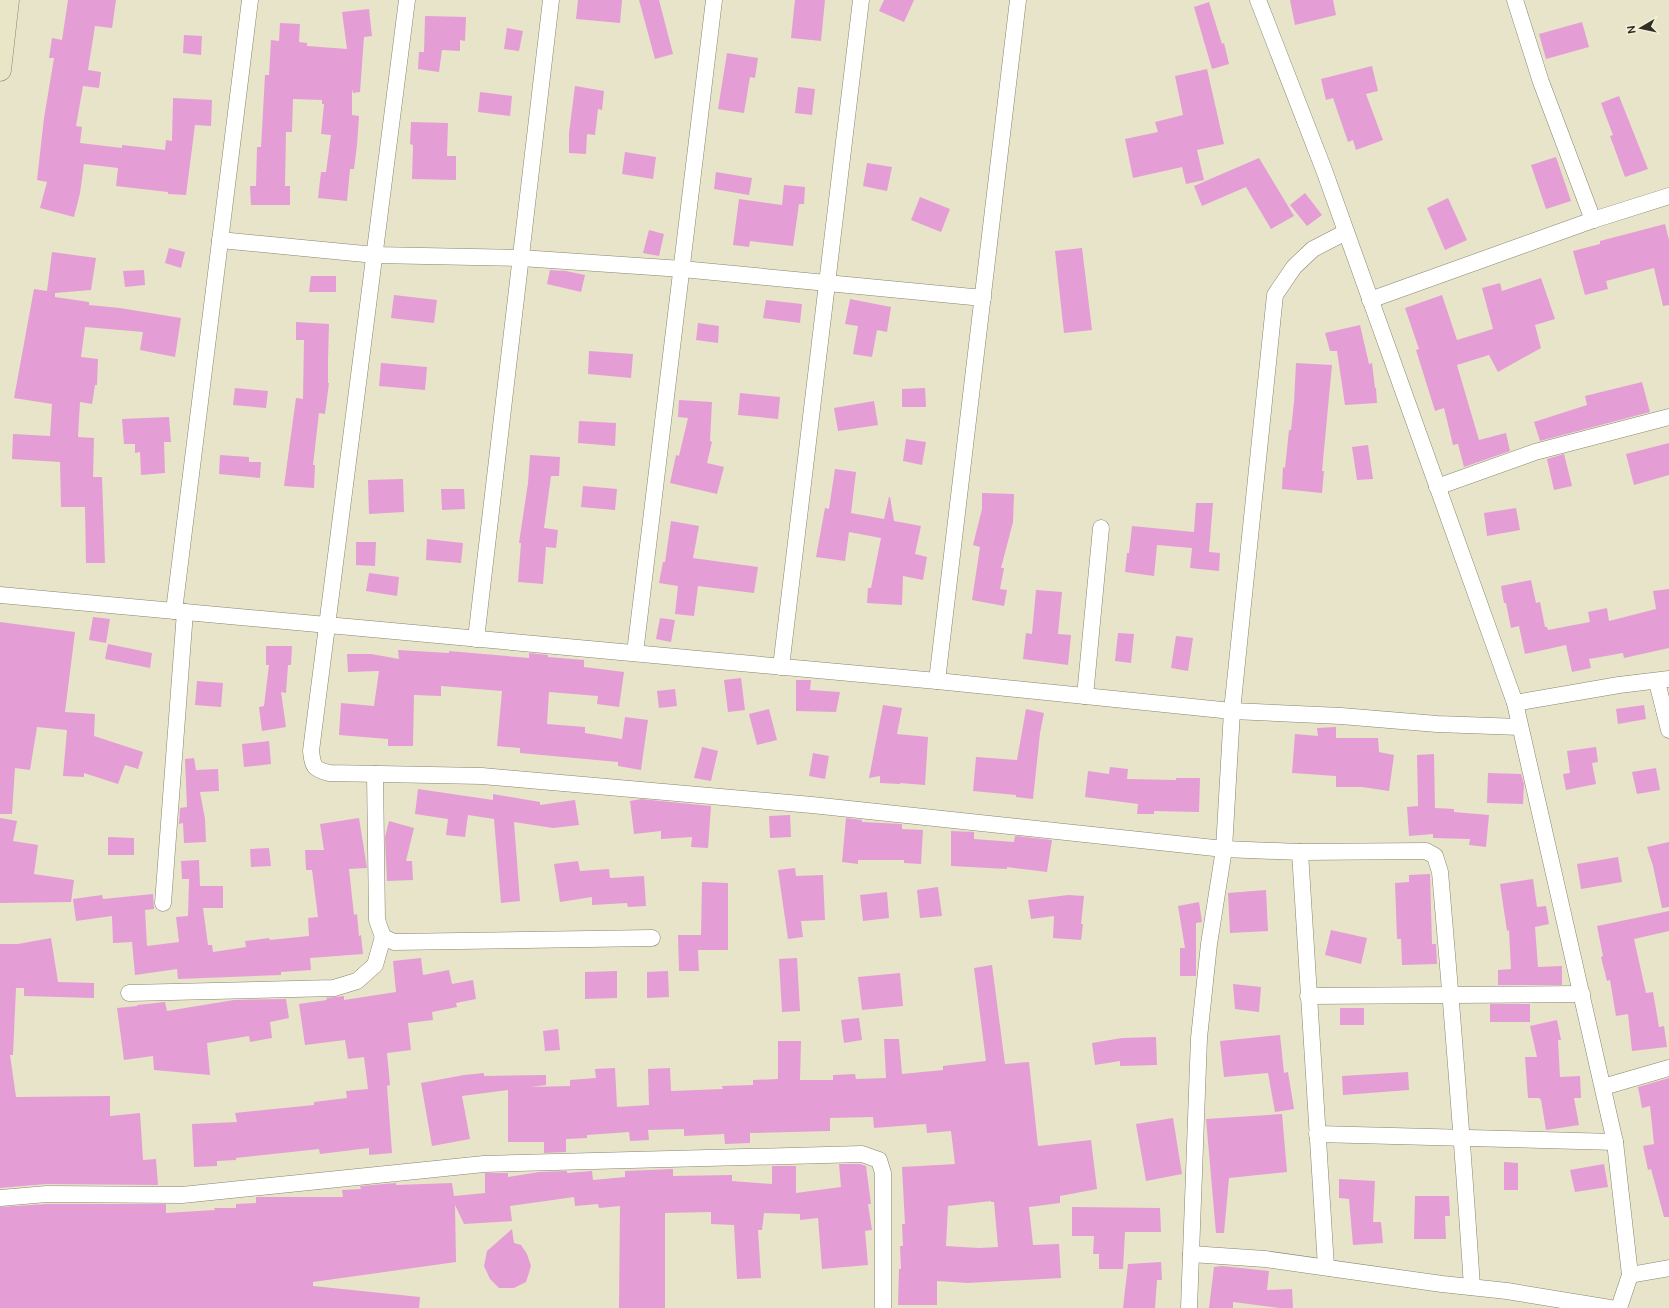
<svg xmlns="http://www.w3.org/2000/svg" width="1669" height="1308" viewBox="0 0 1669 1308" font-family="'DM Sans',sans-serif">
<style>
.building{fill:#e49ed5;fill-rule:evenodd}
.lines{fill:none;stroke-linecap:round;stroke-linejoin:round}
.minor-casing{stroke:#87856d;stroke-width:17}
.secondary-casing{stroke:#87856d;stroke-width:23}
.minor{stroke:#fff;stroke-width:16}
.secondary{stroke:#e9e6c8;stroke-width:22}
</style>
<rect width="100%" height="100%" fill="#e7e4ca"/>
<g class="building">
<polygon points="68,0 116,0 112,28 95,26 88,70 101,72 99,88 83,86 76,126 82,127 80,143 122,148 122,145 165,150 166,140 172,141 173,98 212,100 211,126 195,125 186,195 168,194 168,192 116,186 118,168 84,164 80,193 74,217 40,208 47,182 37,180 44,118 54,58 49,58 52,38 62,40"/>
<polygon points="578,0 622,0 620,23 576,19"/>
<polygon points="639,0 659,0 673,54 655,59"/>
<polygon points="795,0 825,0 821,41 791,38"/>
<polygon points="884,0 914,0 904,22 879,11"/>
<polygon points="1290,0 1333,0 1336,15 1295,25"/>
<polygon points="1209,2 1222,44 1224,43 1229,64 1212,69 1194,7"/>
<polygon points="369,9 372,36 364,37 360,92 353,93 352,89 352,115 359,116 357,145 354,169 350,169 347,201 318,198 321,172 326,172 331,135 321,134 324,104 322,104 322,100 293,99 292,132 286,132 285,186 290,186 290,205 251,205 250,186 256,186 257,147 261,147 265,75 269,75 271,40 279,41 280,23 300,24 299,42 307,43 307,46 347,49 342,12"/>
<polygon points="425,16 466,17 465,41 460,40 460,51 442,50 439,72 418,69 419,52 424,52"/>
<polygon points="1582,22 1589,47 1546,59 1539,34"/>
<polygon points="507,28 523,31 519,51 504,49"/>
<polygon points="184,35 202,36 201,55 183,53"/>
<polygon points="727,53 758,58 755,78 750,77 744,113 718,109"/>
<polygon points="1372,66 1378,91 1366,94 1383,140 1356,150 1353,140 1348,142 1333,98 1326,100 1321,79"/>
<polygon points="1207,69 1224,144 1197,150 1204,180 1186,184 1182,167 1133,178 1125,139 1158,132 1155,122 1183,115 1175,76"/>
<polygon points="575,86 604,91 602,110 598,109 595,135 587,134 586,154 569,153 569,133"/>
<polygon points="798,87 815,89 812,115 795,113"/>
<polygon points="480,92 512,96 510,116 478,112"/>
<polygon points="1619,96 1648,169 1625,177 1610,136 1613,135 1601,103"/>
<polygon points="411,122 448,123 447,156 456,156 456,180 412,179 413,145 410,144"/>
<polygon points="625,152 656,157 653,179 622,174"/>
<polygon points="1556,157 1571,201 1546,209 1531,165"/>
<polygon points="1259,158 1294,216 1271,229 1246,187 1202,206 1194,186"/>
<polygon points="867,163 892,167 887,191 863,186"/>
<polygon points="716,172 752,178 749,195 714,189"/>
<polygon points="784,185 805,187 804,204 799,204 793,246 750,241 749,247 733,245 739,199 782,205"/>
<polygon points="1305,193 1322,215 1307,226 1290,205"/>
<polygon points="920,197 950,209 941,232 911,220"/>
<polygon points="1448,198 1467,240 1445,250 1427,208"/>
<polygon points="1665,224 1669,240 1669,305 1663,306 1654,268 1606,281 1608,289 1585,295 1573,251 1600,244 1600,241"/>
<polygon points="649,230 664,234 659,256 643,253"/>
<polygon points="169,248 185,252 181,268 165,263"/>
<polygon points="1082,248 1092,330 1064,333 1055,251"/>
<polygon points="52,252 96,258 91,290 55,293 55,297 89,302 89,305 120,308 181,318 175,357 140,350 143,332 85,327 81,357 98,359 97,385 95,385 92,404 80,402 78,437 94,438 93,477 102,477 105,563 86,563 85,507 61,507 60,462 12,459 13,434 50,436 52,404 14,398 34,289 47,291"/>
<polygon points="144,270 145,285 125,287 123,271"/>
<polygon points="550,270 566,271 585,275 581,292 547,284"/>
<polygon points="311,276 336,276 336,292 309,292"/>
<polygon points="1541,278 1555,319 1535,325 1541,348 1498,372 1489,355 1457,365 1479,440 1506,433 1510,451 1464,467 1458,444 1453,445 1444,408 1435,411 1416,350 1419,349 1405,308 1442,295 1457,340 1493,329 1482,288 1500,283 1502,291"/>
<polygon points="394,295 437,300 434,323 391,318"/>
<polygon points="850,299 891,307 887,332 877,330 872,357 853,354 858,326 845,324"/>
<polygon points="766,300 802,304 800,323 763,318"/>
<polygon points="296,322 329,324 328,360 328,383 329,383 325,414 319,413 313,465 315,465 314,488 284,486 296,398 303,399 304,340 296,340"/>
<polygon points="698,323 719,326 718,343 696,340"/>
<polygon points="1360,325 1369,364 1372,363 1375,388 1376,388 1377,403 1345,405 1337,351 1330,351 1325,333"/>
<polygon points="589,351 633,354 631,378 588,374"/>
<polygon points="381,363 427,367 425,390 379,386"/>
<polygon points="1296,363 1332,365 1322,471 1324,471 1322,493 1282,489 1283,467 1285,468 1289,430 1291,430 1294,402"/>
<polygon points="1642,382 1650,412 1540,441 1534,422 1587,405 1585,396"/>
<polygon points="235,388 268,391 266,408 233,405"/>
<polygon points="925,388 926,407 902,407 902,389"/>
<polygon points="740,393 780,397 778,419 738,415"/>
<polygon points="679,400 712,402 710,441 712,442 707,463 724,467 717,494 670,483 676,455 679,456 688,418 678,417"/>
<polygon points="874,401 878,425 838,431 834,408"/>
<polygon points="169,417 171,442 164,442 165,473 141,475 140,452 135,453 135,444 124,444 122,419"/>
<polygon points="579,421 616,423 615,446 578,443"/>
<polygon points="906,439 926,442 922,465 903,461"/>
<polygon points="1669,443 1669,475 1634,485 1626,454"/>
<polygon points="1368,445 1373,479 1357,480 1352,447"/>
<polygon points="1564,454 1572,486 1554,490 1547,459"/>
<polygon points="220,455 249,457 249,462 261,462 260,478 219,474"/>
<polygon points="530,455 560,457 559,476 551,476 544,528 558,530 556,548 546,547 543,584 518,582 521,543 519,543 528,483"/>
<polygon points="835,469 856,472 851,513 884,519 889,497 890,497 894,521 921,526 915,554 927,557 923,580 903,576 902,605 867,603 868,588 871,588 881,538 849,532 845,561 816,557 825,508 829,509"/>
<polygon points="403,479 404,512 369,514 368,480"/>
<polygon points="583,486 617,489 615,510 581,507"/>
<polygon points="441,489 464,489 465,509 442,510"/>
<polygon points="982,493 1014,494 1013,522 1001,568 1004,568 1000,589 1007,590 1004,606 972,600 980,547 973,545 982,509"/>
<polygon points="1196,503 1213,503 1209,552 1220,553 1219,571 1190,568 1192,548 1157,545 1154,576 1125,572 1127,553 1129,553 1132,526 1194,532"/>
<polygon points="1516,508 1520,530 1487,536 1484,513"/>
<polygon points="671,521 699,526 693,558 758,567 754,593 698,586 694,616 675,614 678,586 659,583 663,562 665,562"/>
<polygon points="427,539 463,543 461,563 426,560"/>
<polygon points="356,542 376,542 375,566 356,565"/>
<polygon points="369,573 399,577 397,596 366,591"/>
<polygon points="1531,580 1536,603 1540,602 1545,627 1547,627 1548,630 1590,622 1588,612 1607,608 1609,621 1656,609 1653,591 1669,589 1669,648 1624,658 1623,653 1589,659 1591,668 1572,672 1566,645 1525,654 1519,626 1511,628 1506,603 1504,603 1501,586"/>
<polygon points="1036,590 1062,592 1058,634 1071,635 1068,665 1023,659 1026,633 1032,634"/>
<polygon points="93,617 110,619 106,643 89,640"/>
<polygon points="660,618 675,620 671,642 656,639"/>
<polygon points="0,622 75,632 65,712 95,714 94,736 143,752 138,769 125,765 118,784 84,773 84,777 63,776 67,730 37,727 30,770 15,768 12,814 0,814"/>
<polygon points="1118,633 1134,634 1131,663 1115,661"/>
<polygon points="1176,636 1193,638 1188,671 1171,668"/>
<polygon points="108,644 152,653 150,668 105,659"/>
<polygon points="266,646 292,646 291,665 288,665 286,693 281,692 286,727 262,731 259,707 264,706 269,665 266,665"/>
<polygon points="398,650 449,653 449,651 529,658 529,653 548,655 548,657 584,660 584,667 624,672 619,707 597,704 598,696 549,692 547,724 585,727 585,733 622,739 625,717 648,720 641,770 618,766 618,762 520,753 520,748 497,746 502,691 441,686 441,696 414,695 413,746 388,746 388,739 339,735 341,703 374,706 379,671 348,672 347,654 371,654 399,659"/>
<polygon points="741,678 745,710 728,712 724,680"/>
<polygon points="796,680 811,680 810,690 840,692 836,712 796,711"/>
<polygon points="197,681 223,683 221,707 195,705"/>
<polygon points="675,689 677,706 659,708 657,691"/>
<polygon points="883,705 902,708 897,734 928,737 925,785 900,783 900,784 880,783 880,776 869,778"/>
<polygon points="1644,705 1646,719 1618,724 1616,709"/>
<polygon points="769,709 777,740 757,745 749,714"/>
<polygon points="1026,709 1044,713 1040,733 1033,799 1016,797 1016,795 973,791 976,757 1017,760"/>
<polygon points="1336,727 1336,738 1378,738 1379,752 1394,755 1389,791 1362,787 1336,787 1336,776 1292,773 1295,734 1318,736 1317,728"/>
<polygon points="269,741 271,764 244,767 242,744"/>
<polygon points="702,747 718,751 711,781 694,778"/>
<polygon points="1596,747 1598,762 1592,763 1596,784 1566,790 1563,774 1570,773 1567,751"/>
<polygon points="813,753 829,756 825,779 809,776"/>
<polygon points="1434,754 1435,808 1454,809 1454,812 1489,815 1486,847 1469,845 1470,839 1433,838 1433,834 1409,836 1407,807 1418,806 1417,755"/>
<polygon points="194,758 196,770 218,769 219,791 200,792 205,819 206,842 184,843 183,823 179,824 180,808 187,807 185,759"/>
<polygon points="1110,767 1128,769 1127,779 1176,780 1176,778 1200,778 1199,812 1154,811 1154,814 1137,814 1138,804 1085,797 1088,771 1109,774"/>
<polygon points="1656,768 1660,790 1637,794 1632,772"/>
<polygon points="1488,773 1521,774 1524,784 1523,804 1487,803"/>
<polygon points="418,789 493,800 493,794 540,802 540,805 575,800 579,825 553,828 514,822 520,901 501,903 494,819 468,815 465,837 446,835 448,819 415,814"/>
<polygon points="641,799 711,806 708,848 691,847 692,837 661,839 661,831 634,834 630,801"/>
<polygon points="790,815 791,837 770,838 769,816"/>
<polygon points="0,818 17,821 13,841 38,845 34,874 74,880 71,902 0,903"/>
<polygon points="359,818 367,868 349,869 354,915 357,914 359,936 361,935 363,954 310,958 311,970 281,972 281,975 178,979 177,969 135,975 132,942 113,943 112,916 76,921 73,899 102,895 103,899 153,894 154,909 145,910 147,946 179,942 176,917 188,916 189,879 182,879 181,861 199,860 200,886 223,886 223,908 203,908 208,945 212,945 213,952 246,947 245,941 269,938 270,940 309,936 308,918 318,917 312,870 306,870 305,850 324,850 320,824"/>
<polygon points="846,818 862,820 862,822 902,824 902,829 923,830 921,864 904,863 904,860 858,860 858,864 842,862"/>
<polygon points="389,821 414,828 406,861 412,861 413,880 387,881 385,837"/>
<polygon points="951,831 974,832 974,839 1014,842 1015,836 1052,840 1047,872 1007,867 1007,869 951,866"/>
<polygon points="108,837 134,838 134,855 108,855"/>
<polygon points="1669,842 1669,907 1662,908 1653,866 1647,847"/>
<polygon points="269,848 271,866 251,867 250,849"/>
<polygon points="1618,857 1622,882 1581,889 1577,864"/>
<polygon points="578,861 580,871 609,869 610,878 644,876 646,906 628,907 627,903 592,905 592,897 560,902 554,864"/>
<polygon points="795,868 796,876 823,875 825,920 801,921 803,937 788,939 778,870"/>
<polygon points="1430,874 1432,944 1436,944 1437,964 1402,965 1401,939 1397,939 1395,883 1409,882 1409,875"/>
<polygon points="1533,879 1537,907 1546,906 1549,924 1535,927 1538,967 1562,966 1562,985 1498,985 1498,970 1511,969 1509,930 1507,931 1500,884"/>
<polygon points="702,882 728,883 728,950 698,950 699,971 679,971 678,935 701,935"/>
<polygon points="938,887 942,916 920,918 917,890"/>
<polygon points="1266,890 1268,931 1230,933 1228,893"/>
<polygon points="887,892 889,918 863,921 860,895"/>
<polygon points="1068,895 1084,896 1081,924 1083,924 1081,940 1053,938 1054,916 1031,919 1028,900"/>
<polygon points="1199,902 1202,922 1196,923 1196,976 1180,976 1180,948 1185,948 1178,906"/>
<polygon points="1669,911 1669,931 1634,939 1646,993 1653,992 1659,1027 1664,1026 1667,1047 1632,1051 1628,1014 1616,1016 1610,980 1607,981 1601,957 1603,956 1597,926"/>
<polygon points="1331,930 1367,938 1361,964 1325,955"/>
<polygon points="51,938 58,982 94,983 94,998 24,996 24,988 16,988 13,1055 10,1055 16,1097 110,1096 110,1116 140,1113 143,1160 156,1159 158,1185 47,1184 0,1188 0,944 18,944"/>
<polygon points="421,958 423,975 449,970 452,984 473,980 476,999 456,1003 457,1007 432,1012 433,1020 408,1023 411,1050 387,1053 390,1085 387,1086 392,1153 369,1155 369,1148 320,1154 319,1149 236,1158 236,1160 217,1161 217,1166 194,1167 192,1124 237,1122 235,1113 314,1105 314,1102 347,1098 346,1091 368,1089 364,1057 348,1059 345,1040 305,1045 299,1004 327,1000 326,998 344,996 344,1000 396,992 393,961"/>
<polygon points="797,958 800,1011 782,1012 779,959"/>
<path d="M 992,965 L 1005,1064 L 1029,1062 L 1038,1146 L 1091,1140 L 1097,1189 L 1060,1196 L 1060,1203 L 1029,1207 L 1033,1245 L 1059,1244 L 1061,1278 L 967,1283 L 937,1281 L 937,1305 L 898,1305 L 899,1269 L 901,1269 L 900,1246 L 903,1246 L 902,1224 L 905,1224 L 902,1167 L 955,1164 L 951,1131 L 927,1133 L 926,1124 L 874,1128 L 873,1117 L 830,1118 L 830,1131 L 750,1133 L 750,1143 L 725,1144 L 724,1134 L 684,1136 L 684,1129 L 648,1130 L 649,1140 L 630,1141 L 629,1132 L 587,1135 L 587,1138 L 566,1139 L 566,1152 L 544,1153 L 544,1142 L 508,1142 L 508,1090 L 462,1096 L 470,1139 L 432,1146 L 421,1083 L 464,1075 L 484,1073 L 484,1076 L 546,1075 L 546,1085 L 531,1087 L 570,1086 L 570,1080 L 596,1078 L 595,1069 L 615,1068 L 617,1107 L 649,1105 L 648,1069 L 670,1068 L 671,1091 L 723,1089 L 722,1086 L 753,1085 L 753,1080 L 778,1079 L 778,1041 L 801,1041 L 800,1080 L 833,1080 L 833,1075 L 855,1074 L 856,1079 L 886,1078 L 884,1039 L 899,1039 L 902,1074 L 943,1070 L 943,1066 L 986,1061 L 974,968 ZM 991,1201 L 991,1202 L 994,1202 L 998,1247 L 979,1248 L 946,1246 L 948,1206 Z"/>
<polygon points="617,971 617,998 585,999 585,972"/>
<polygon points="668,971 669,997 647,998 647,972"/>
<polygon points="900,973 903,1006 862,1010 858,977"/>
<polygon points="1233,984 1261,987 1259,1012 1235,1009"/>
<polygon points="286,999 289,1018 270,1022 272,1038 250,1042 249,1036 207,1043 210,1075 154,1070 153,1056 124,1060 117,1008 137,1006 137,1005 165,1002 167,1011 234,1000"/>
<rect x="1490" y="1004" width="40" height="18"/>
<rect x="1340" y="1008" width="24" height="17"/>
<polygon points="859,1018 862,1040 844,1043 841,1020"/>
<polygon points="1557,1020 1561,1040 1558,1040 1560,1077 1580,1076 1581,1098 1574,1098 1579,1125 1546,1130 1541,1100 1539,1098 1528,1098 1525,1057 1537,1057 1530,1026"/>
<polygon points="558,1029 560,1050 545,1051 543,1031"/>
<polygon points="1280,1035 1284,1073 1288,1072 1294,1109 1275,1112 1268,1073 1224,1077 1220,1041"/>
<polygon points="1156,1037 1157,1065 1120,1066 1120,1061 1095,1065 1092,1043 1122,1038"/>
<polygon points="1408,1072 1409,1090 1343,1095 1342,1076"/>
<polygon points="1669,1078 1669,1217 1664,1217 1651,1169 1648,1170 1643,1146 1654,1144 1650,1106 1642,1108 1638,1087"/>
<polygon points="1282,1114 1287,1172 1229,1178 1224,1233 1216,1233 1206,1119"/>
<polygon points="1173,1118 1182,1174 1146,1181 1136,1124"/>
<polygon points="1504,1162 1518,1163 1518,1190 1504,1190"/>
<polygon points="839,1164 860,1164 866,1166 871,1204 868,1204 872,1230 865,1231 868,1265 822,1269 818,1218 800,1220 800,1214 764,1213 762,1230 758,1230 761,1278 737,1279 734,1225 711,1224 711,1212 665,1213 665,1308 619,1308 620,1206 599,1208 598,1204 575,1206 574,1197 510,1206 512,1221 464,1224 455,1205 456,1262 313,1282 313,1286 420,1297 419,1308 0,1308 0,1207 47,1204 166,1204 166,1213 215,1210 214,1208 236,1208 236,1204 256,1203 256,1197 343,1197 342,1190 361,1189 360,1186 396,1183 396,1185 452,1183 454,1196 485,1193 485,1173 508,1173 508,1177 539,1172 567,1171 567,1173 592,1171 593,1180 625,1177 625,1171 673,1169 673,1176 732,1175 732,1181 772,1184 772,1166 796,1166 796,1193 841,1187"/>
<polygon points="1604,1164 1608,1187 1575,1192 1570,1170"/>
<polygon points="1339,1179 1375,1181 1373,1222 1381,1222 1383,1243 1353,1245 1349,1199 1339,1198"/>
<polygon points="1415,1196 1449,1196 1450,1216 1445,1216 1446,1239 1414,1239"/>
<polygon points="1072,1207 1160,1208 1161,1232 1125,1232 1123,1269 1099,1269 1099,1254 1093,1254 1094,1236 1072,1236"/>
<polygon points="512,1229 514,1243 521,1245 527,1254 531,1266 526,1282 514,1288 499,1288 490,1279 484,1266 487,1251"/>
<polygon points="1161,1262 1162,1280 1157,1280 1155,1308 1123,1308 1128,1264"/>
<polygon points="1222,1266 1269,1271 1267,1290 1292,1289 1293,1308 1279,1308 1233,1302 1233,1308 1209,1308 1214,1267"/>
</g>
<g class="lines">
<g class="minor-casing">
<g id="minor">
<path d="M 407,0 L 311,751 C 313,766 313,769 329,773 L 482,776 L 812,805 L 1224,849 L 1300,852 L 1326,1267"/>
<polyline points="1258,0 1324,170 1515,703 1615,1142 1630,1275 1619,1308"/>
<polyline points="1515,0 1541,82 1593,220"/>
<polyline points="220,240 375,255 521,258 682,269 983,298"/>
<polyline points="1370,300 1593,220 1669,196"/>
<polyline points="1437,487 1535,452 1669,417"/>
<polyline points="0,595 937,681 1232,711 1341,716 1437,724 1520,727"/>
<polyline points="174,611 250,0"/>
<polyline points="476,639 551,0"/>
<polyline points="635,653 714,0"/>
<polyline points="781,667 861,0"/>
<polyline points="937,681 1018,0"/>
<polyline points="1657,682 1669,730"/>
<polyline points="1085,696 1101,528"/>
<polyline points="1515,703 1619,685 1669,679"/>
<polyline points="375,774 377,920 383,937 394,942 652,938"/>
<path d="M 1300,852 L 1426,851 L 1435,856 L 1440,872 C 1452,1010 1463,1149 1472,1287"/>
<polyline points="163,903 185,612"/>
<polyline points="129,993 334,988 357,981 375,965 383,937"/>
<polyline points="1308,996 1582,994"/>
<polyline points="1603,1087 1669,1068"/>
<polyline points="1317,1134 1615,1142"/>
<polyline points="0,1198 47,1194 182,1195 484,1164 862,1154 879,1160 883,1173 883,1308"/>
<polyline points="1191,1254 1265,1259 1442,1284 1507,1291 1610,1308"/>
<polyline points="1630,1275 1669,1268"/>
<polyline points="1189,1308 1199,1038 1209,944 1224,849 1232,711 1275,295 1294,267 1313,249 1346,232"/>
</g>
</g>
<g class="secondary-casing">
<polyline id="secondary" points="0,70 8,0"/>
</g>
<use href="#minor" class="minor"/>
<use href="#secondary" class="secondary"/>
</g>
<g transform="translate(1641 28) rotate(261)" stroke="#f4f1d7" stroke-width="3" paint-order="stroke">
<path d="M0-3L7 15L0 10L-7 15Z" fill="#302f25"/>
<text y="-6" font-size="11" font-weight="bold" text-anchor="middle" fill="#302f25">N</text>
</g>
</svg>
